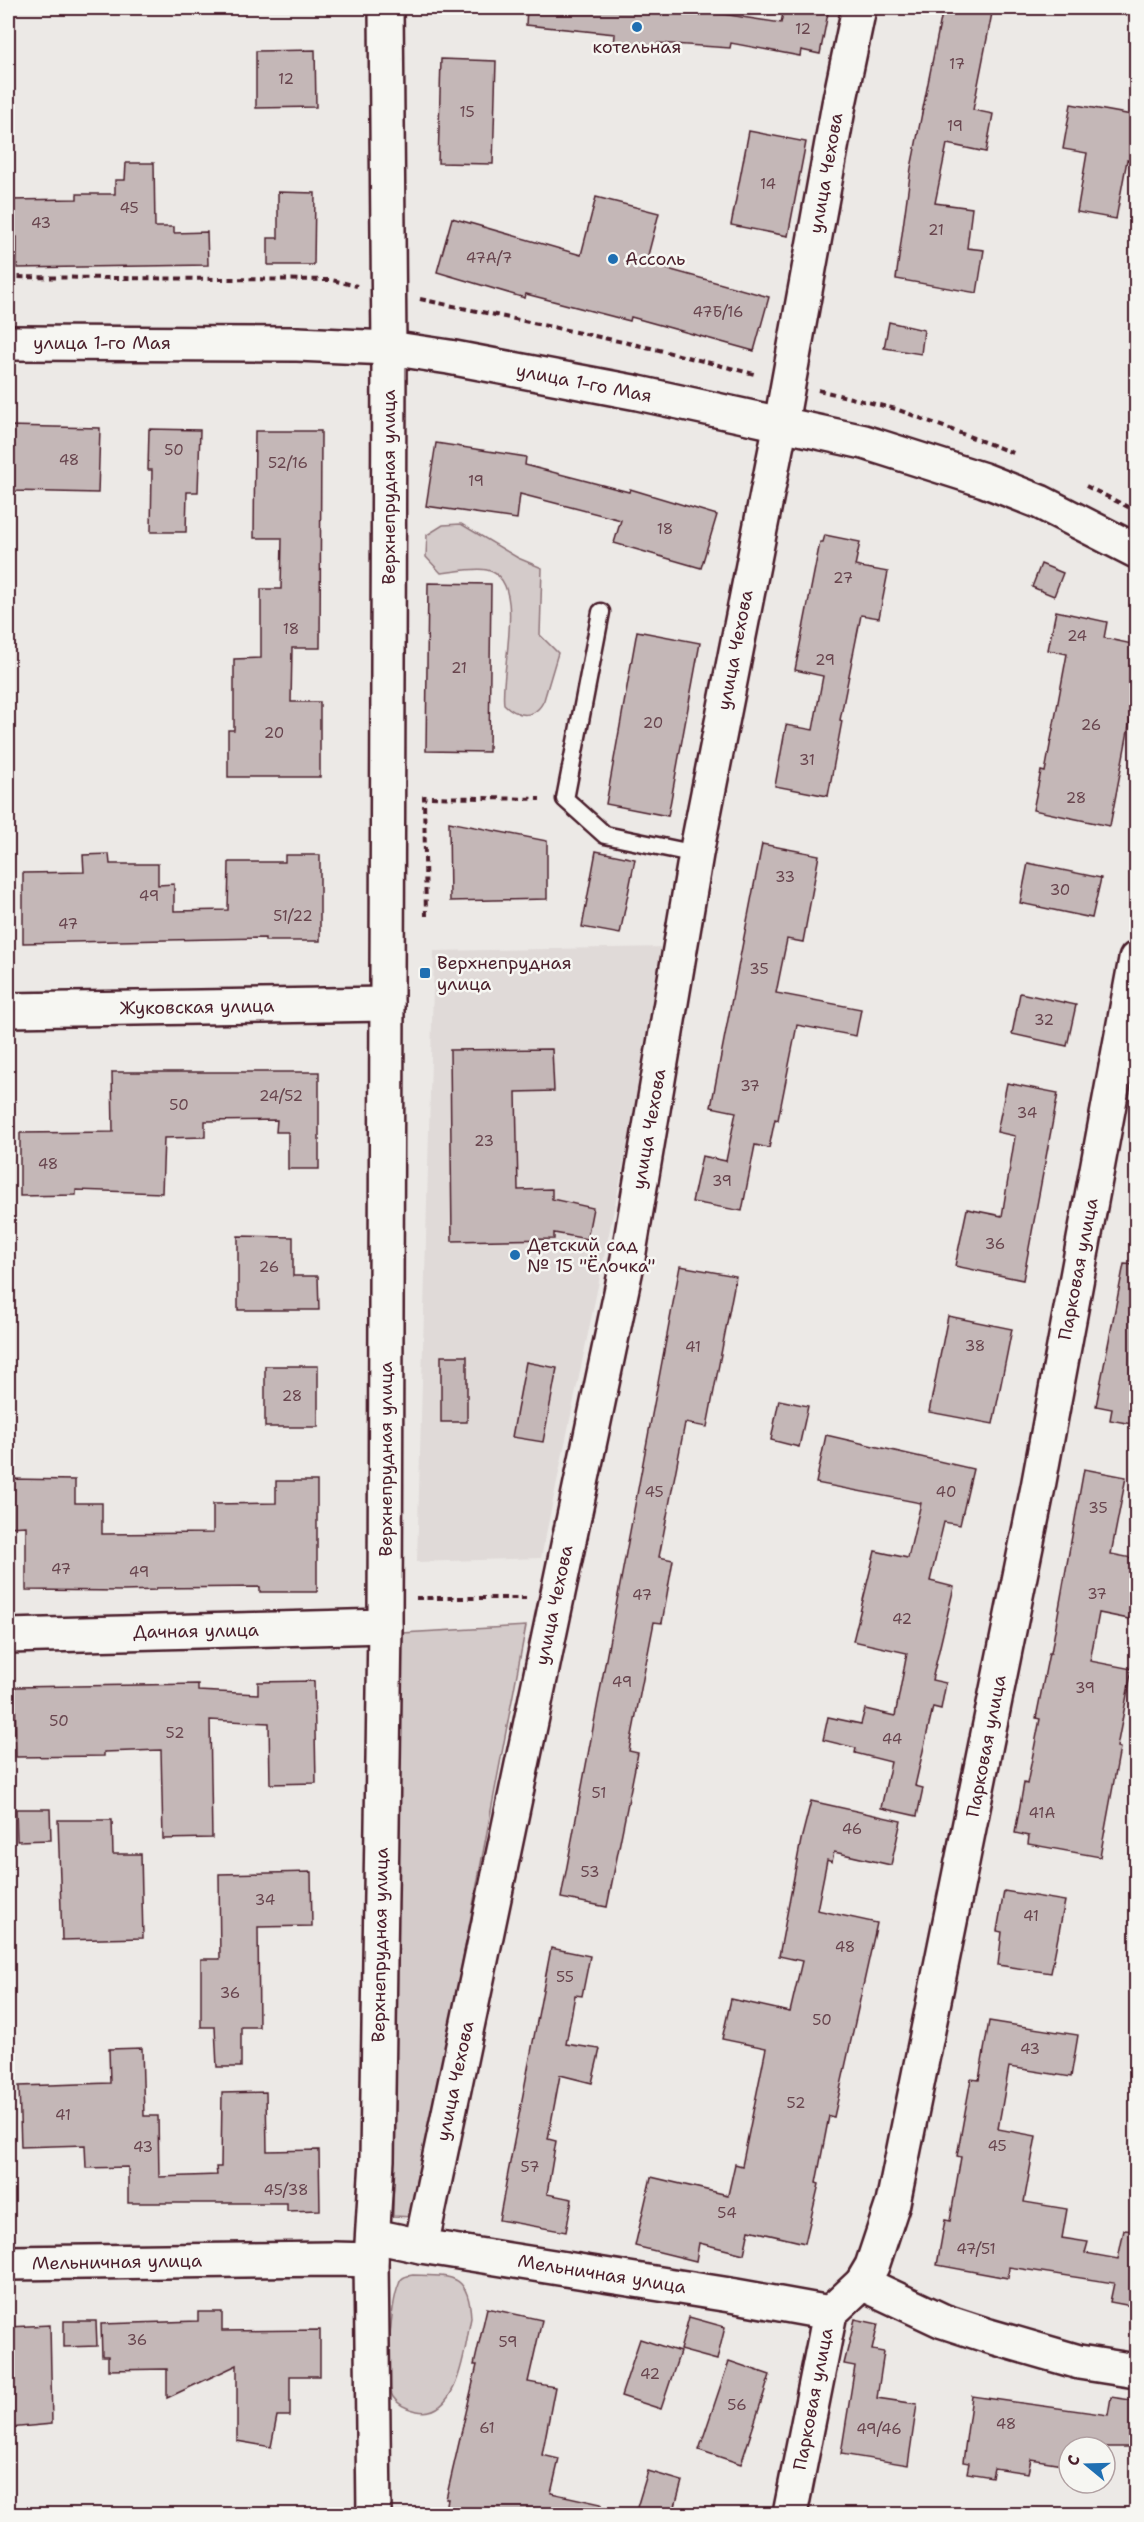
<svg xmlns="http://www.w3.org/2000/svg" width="1144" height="2522" viewBox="0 0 1144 2522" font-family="'Shantell Sans',sans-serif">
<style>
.built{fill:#e0dad8}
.green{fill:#d4cbca;stroke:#8f757a;stroke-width:1.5}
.building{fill:#c4b7b7;stroke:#4a1f2b;stroke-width:1.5}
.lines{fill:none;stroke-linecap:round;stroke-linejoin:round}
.service-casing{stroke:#4a1f2b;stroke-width:21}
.minor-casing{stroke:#4a1f2b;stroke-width:38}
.tertiary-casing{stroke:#4a1f2b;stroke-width:38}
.secondary-casing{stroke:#4a1f2b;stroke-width:38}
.path{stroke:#4a1f2b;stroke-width:4;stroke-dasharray:6 4.5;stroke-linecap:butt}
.service{stroke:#f6f6f2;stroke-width:16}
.minor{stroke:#f6f6f2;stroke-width:33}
.tertiary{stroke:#f6f6f2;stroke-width:33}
.secondary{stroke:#f6f6f2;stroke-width:33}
.poi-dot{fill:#1f6fb2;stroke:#f6f6f2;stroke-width:2}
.labels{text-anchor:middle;stroke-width:5;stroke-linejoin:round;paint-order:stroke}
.number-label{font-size:15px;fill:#68454e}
.poi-label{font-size:18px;fill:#4a1f2b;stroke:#f6f6f2;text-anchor:start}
.street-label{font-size:18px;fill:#4a1f2b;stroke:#f6f6f2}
</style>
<rect width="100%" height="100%" fill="#ece9e6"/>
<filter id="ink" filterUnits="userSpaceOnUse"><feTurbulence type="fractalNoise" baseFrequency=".0167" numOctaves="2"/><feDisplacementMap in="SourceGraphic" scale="12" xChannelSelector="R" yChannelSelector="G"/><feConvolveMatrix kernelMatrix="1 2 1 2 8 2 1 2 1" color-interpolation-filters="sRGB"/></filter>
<g filter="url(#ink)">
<polygon class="built" points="669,947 541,1558 417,1562 434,951"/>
<g class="green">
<path d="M 461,524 L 518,558 L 542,568 L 540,635 L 558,653 L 544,700 C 535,720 517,717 504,704 C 499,674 529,579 487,570 C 476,567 453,572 441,573 L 426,557 L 427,535 L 443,525 Z"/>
<polygon points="526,1626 414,2217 393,2216 402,1633"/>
<path d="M 413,2275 C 452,2276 469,2273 471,2318 C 465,2346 459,2420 417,2411 C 408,2409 398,2405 393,2397 C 384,2381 391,2303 399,2284 C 401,2277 406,2276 413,2275 Z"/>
</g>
<g class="building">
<polygon points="527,8 697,8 697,10 781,23 784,8 829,8 820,54 801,50 800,56 731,43 730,48 658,43 657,51 614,47 615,34 526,25"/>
<polygon points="943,8 993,8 973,110 993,114 986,152 947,144 935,203 972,208 967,248 984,250 977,293 896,279 911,168"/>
<polygon points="315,50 316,107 256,108 256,51"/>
<polygon points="441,59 496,61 493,164 438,163"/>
<polygon points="1071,104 1137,116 1137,162 1127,160 1116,219 1077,212 1087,153 1063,149"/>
<polygon points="749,131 806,142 788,236 731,225"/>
<polygon points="126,163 154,163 155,227 174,227 174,233 207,232 208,265 17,268 17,237 9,238 8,200 77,199 77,194 115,194 115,180 125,180"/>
<polygon points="278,192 315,193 314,265 268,265 268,238 278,238"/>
<polygon points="596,197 659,213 646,263 769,297 754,351 631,317 630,321 526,294 525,298 437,272 452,218 581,255"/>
<polygon points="889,322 924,330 921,354 884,348"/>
<polygon points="8,426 100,428 98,493 12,491 13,453 8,453"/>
<polygon points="149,429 200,430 198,492 187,492 186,532 151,532 152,470 148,470"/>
<polygon points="255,431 321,431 320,648 292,648 291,702 320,702 320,777 228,777 228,730 234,730 234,659 261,658 261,589 281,589 282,538 254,538"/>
<polygon points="436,443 526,457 525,465 629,492 630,489 717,515 701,568 614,543 621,520 520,494 517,519 426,506"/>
<polygon points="825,535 860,542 855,566 888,572 879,618 861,615 840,720 842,721 828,796 775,786 786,725 813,730 823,676 795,670 820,542 823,542"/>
<polygon points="1041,564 1063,573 1054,596 1032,587"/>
<polygon points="428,583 491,584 489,752 426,751"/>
<polygon points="1056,611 1107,622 1104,638 1137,645 1137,684 1110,826 1033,810 1041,771 1045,772 1067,654 1048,650"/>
<polygon points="637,631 700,643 668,816 606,804"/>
<polygon points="449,822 547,841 547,899 450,901"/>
<polygon points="762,844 819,855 803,942 787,939 776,993 861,1009 856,1036 797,1025 778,1120 775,1119 769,1148 755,1145 742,1211 692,1202 702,1156 726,1161 736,1112 711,1107"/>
<polygon points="596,851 635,859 620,934 582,927"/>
<polygon points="109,854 110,864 158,864 158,885 174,884 174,911 228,910 229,862 285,862 285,855 320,855 320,941 265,941 265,938 23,943 23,873 84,872 83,855"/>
<polygon points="1028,863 1101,878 1092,918 1020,903"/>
<polygon points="1020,993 1076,1005 1067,1046 1012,1034"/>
<polygon points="552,1049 554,1091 516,1092 518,1190 552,1189 552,1199 593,1208 587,1239 554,1233 554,1239 452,1241 450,1050"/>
<polygon points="112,1072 319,1072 319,1169 288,1169 288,1132 276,1132 277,1120 205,1121 205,1137 164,1138 162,1193 76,1190 76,1195 20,1196 20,1133 113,1132"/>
<polygon points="1007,1083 1058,1093 1023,1280 955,1266 967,1209 1002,1216 1015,1136 997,1132"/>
<polygon points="238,1236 293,1237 293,1276 318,1276 319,1310 238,1310"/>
<polygon points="1124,1264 1137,1265 1137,1425 1110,1420 1112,1409 1096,1406"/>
<polygon points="680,1266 736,1276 707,1427 685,1423 659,1557 673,1560 662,1623 654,1622 629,1751 638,1753 607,1907 561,1898"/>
<polygon points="948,1316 1012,1329 993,1424 929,1412"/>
<rect x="441" y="1356" width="26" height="66"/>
<polygon points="526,1362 557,1368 543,1442 512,1437"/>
<rect x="265" y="1366" width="53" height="61"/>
<polygon points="779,1400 808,1406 799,1447 771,1440"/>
<polygon points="826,1435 973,1469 960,1525 944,1522 930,1581 954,1587 932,1680 946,1683 941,1709 933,1707 915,1786 923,1788 917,1816 881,1808 891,1762 855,1753 856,1748 823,1740 828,1717 861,1724 865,1709 895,1716 907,1653 853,1641 875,1551 908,1558 921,1503 816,1483"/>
<polygon points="1084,1469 1126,1477 1111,1554 1137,1559 1137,1582 1129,1619 1099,1613 1090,1661 1132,1669 1117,1747 1120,1748 1100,1857 1028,1844 1029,1836 1015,1833 1024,1783 1027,1784 1040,1719 1036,1718 1049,1653 1051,1653"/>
<polygon points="10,1479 75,1480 75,1503 102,1503 102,1534 213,1533 213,1504 276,1503 276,1481 317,1481 317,1592 260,1592 260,1587 156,1588 156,1590 124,1591 26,1590 26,1526 8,1527 8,1487 10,1487"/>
<polygon points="314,1681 316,1783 270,1784 269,1723 210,1720 212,1838 163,1839 161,1750 104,1752 104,1756 16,1757 15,1687 198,1684 198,1691 258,1694 258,1682"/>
<polygon points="811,1801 901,1821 891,1865 834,1852 832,1862 827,1860 817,1910 877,1923 834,2117 829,2116 816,2183 819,2184 805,2243 749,2230 744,2254 699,2243 696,2261 635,2246 651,2177 728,2195 735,2164 742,2166 766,2048 722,2039 731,1999 790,2012 802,1961 779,1956 801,1840"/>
<polygon points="16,1809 50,1809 51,1840 17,1841"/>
<polygon points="58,1820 112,1820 113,1854 141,1854 143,1938 62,1940"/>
<polygon points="311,1872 312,1926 258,1927 259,2027 241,2027 241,2067 217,2067 215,2027 201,2027 201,1959 220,1959 219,1874"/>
<polygon points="1004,1891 1065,1901 1051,1973 998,1965 1002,1932 997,1931"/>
<polygon points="551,1948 590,1956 582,1996 575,1995 566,2044 600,2049 592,2083 560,2075 548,2139 556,2141 547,2194 572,2199 566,2232 499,2220"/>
<polygon points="989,2021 1078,2035 1071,2077 1009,2067 998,2129 1036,2136 1024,2202 1067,2209 1062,2238 1088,2242 1085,2253 1118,2259 1124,2230 1137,2231 1137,2307 1110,2302 1114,2283 1009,2267 1008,2278 937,2265 945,2220 950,2221 961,2157 957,2156 971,2079 979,2080"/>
<polygon points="142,2048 144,2116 158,2116 159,2177 217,2175 216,2167 221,2167 222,2093 266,2092 267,2151 319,2150 320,2210 287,2211 287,2203 128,2203 128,2167 86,2168 85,2145 21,2147 19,2086 110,2083 109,2049"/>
<polygon points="487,2308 542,2320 528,2382 555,2387 542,2455 559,2459 551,2493 601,2504 600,2514 445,2514 448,2499 446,2499 477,2365 474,2365"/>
<polygon points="198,2312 222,2312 222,2331 320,2330 320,2376 290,2376 290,2416 277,2416 271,2447 237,2441 237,2365 167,2398 167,2369 108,2370 108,2356 102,2356 101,2324 198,2321"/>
<polygon points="689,2317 725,2327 717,2360 680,2350"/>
<polygon points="855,2319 878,2324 872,2350 884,2352 877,2398 917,2404 908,2465 841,2454 855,2366 844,2364"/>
<polygon points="64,2321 96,2321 97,2346 64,2347"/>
<polygon points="50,2325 52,2424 9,2428 8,2327"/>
<polygon points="640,2339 680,2352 661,2409 621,2396"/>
<polygon points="729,2361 770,2375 741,2464 699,2450"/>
<polygon points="972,2396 1108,2415 1111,2397 1137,2401 1137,2447 1069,2447 1069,2465 1031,2459 1028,2473 994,2468 992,2477 967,2473 969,2463 963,2462"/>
<polygon points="648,2471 682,2481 673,2514 635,2514"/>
</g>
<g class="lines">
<g class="service-casing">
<polyline id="service" points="601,612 565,799 605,835 696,854"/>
</g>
<g class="minor-casing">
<g id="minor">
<polyline points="386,8 389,348"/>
<polyline points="8,1010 387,1004"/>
<polyline points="8,1636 385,1626"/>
<polyline points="374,2236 421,2246 736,2296 830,2313"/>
<polyline points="421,2246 627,1264 696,854 781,423 839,104 859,8"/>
<polyline points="8,2263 333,2259 371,2260"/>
<polyline points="862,2283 943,2321 989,2336 1079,2362 1136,2371"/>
<polyline points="790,2514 830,2313 862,2283 872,2266 893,2203 1038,1487 1136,959"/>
</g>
</g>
<g class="tertiary-casing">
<polyline id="tertiary" points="374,2514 371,2260 377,2160 385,1626 389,348"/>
</g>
<g class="secondary-casing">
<polyline id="secondary" points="8,343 297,344 389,348 449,357 638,393 864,442 984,480 1040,502 1136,551"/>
</g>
<g class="path">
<polyline points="8,277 332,280 357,286"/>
<polyline points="420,299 651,348 758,375"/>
<polyline points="818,390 896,409 1016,454"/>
<polyline points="1086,486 1136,511"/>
<polyline points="426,916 424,797 540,799"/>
<polyline points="416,1598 526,1598"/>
</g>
<use href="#service" class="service"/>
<use href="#minor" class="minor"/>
<use href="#tertiary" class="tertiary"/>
<use href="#secondary" class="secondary"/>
</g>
</g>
<g class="poi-dot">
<circle cx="637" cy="27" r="6"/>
<circle cx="613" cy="259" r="6"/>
<rect x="419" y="967" width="12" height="12" rx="3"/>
<circle cx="515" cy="1255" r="6"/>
</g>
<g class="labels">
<g class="number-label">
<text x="803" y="34">12</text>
<text x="957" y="69">17</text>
<text x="286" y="84">12</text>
<text x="467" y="117">15</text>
<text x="955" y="131">19</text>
<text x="768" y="189">14</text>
<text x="129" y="213">45</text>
<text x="41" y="228">43</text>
<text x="936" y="235">21</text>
<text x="489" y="263">47А/7</text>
<text x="718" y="317">47Б/16</text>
<text x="174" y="455">50</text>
<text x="69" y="465">48</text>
<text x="288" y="468">52/16</text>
<text x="476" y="486">19</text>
<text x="665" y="534">18</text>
<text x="843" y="583">27</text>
<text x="291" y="634">18</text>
<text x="1077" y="641">24</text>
<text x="825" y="665">29</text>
<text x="459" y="673">21</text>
<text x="653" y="728">20</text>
<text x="1091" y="730">26</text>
<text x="274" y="738">20</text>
<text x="807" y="765">31</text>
<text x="1076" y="803">28</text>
<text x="785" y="882">33</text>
<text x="1060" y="895">30</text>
<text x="149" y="901">49</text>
<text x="293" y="921">51/22</text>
<text x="68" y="929">47</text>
<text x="759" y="974">35</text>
<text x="1044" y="1025">32</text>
<text x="750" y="1091">37</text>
<text x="281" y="1101">24/52</text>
<text x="179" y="1110">50</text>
<text x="1027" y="1118">34</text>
<text x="484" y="1146">23</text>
<text x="48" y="1169">48</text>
<text x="722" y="1186">39</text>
<text x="995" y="1249">36</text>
<text x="269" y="1272">26</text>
<text x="975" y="1351">38</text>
<text x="693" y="1352">41</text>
<text x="292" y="1401">28</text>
<text x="654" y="1497">45</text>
<text x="946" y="1497">40</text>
<text x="1098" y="1513">35</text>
<text x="61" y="1574">47</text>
<text x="139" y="1577">49</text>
<text x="1097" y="1599">37</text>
<text x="642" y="1600">47</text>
<text x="902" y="1624">42</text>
<text x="622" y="1687">49</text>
<text x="1085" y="1693">39</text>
<text x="59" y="1726">50</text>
<text x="175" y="1738">52</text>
<text x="892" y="1744">44</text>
<text x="599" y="1798">51</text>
<text x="1042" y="1818">41А</text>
<text x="852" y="1834">46</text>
<text x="590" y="1877">53</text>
<text x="265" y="1905">34</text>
<text x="1031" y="1921">41</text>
<text x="845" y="1952">48</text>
<text x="565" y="1982">55</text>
<text x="230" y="1998">36</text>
<text x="822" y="2025">50</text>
<text x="1030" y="2054">43</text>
<text x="796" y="2108">52</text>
<text x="63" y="2120">41</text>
<text x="997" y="2151">45</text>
<text x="143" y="2152">43</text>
<text x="530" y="2172">57</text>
<text x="286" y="2195">45/38</text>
<text x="727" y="2218">54</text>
<text x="976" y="2254">47/51</text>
<text x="137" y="2345">36</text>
<text x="508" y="2347">59</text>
<text x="650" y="2379">42</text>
<text x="737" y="2410">56</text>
<text x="1006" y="2429">48</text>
<text x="487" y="2433">61</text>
<text x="879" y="2434">49/46</text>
</g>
<g class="poi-label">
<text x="637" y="53" text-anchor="middle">котельная</text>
<text x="625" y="265">Ассоль</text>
<text x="437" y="969">Верхнепрудная<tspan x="437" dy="21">улица</tspan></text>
<text x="527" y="1251">Детский сад<tspan x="527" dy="21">№ 15 "Ёлочка"</tspan></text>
</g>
<g class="street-label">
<text transform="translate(826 173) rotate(-80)" y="6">улица Чехова</text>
<text x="102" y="349">улица 1-го Мая</text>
<text transform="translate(584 383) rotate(11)" y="6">улица 1-го Мая</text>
<text transform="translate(389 487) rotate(-90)" y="6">Верхнепрудная улица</text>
<text transform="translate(735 650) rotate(-79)" y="6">улица Чехова</text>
<text transform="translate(197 1007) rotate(-1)" y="6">Жуковская улица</text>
<text transform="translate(649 1129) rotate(-80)" y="6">улица Чехова</text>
<text transform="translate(1078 1269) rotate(-79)" y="6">Парковая улица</text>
<text transform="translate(386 1459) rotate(-90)" y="6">Верхнепрудная улица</text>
<text transform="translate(554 1605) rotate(-78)" y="6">улица Чехова</text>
<text transform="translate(196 1631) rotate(-1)" y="6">Дачная улица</text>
<text transform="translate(986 1746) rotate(-79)" y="6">Парковая улица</text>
<text transform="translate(380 1945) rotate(-89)" y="6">Верхнепрудная улица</text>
<text transform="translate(455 2081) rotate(-78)" y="6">улица Чехова</text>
<text transform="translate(117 2262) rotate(-1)" y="6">Мельничная улица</text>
<text transform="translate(602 2274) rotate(9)" y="6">Мельничная улица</text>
<text transform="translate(813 2399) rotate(-79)" y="6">Парковая улица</text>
</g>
</g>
<rect width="1144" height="2522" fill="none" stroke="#f6f6f2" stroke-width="30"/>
<rect x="15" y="15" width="1114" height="2492" fill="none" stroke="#4a1f2b" stroke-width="2" filter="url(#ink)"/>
<g transform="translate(1087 2465) rotate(289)"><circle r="28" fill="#f6f6f2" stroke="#b1a0a2" stroke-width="1.5"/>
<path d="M0-4.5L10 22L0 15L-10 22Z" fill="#1f6fb2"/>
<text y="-9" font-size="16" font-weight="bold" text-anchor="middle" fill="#4a1f2b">С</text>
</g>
</svg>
